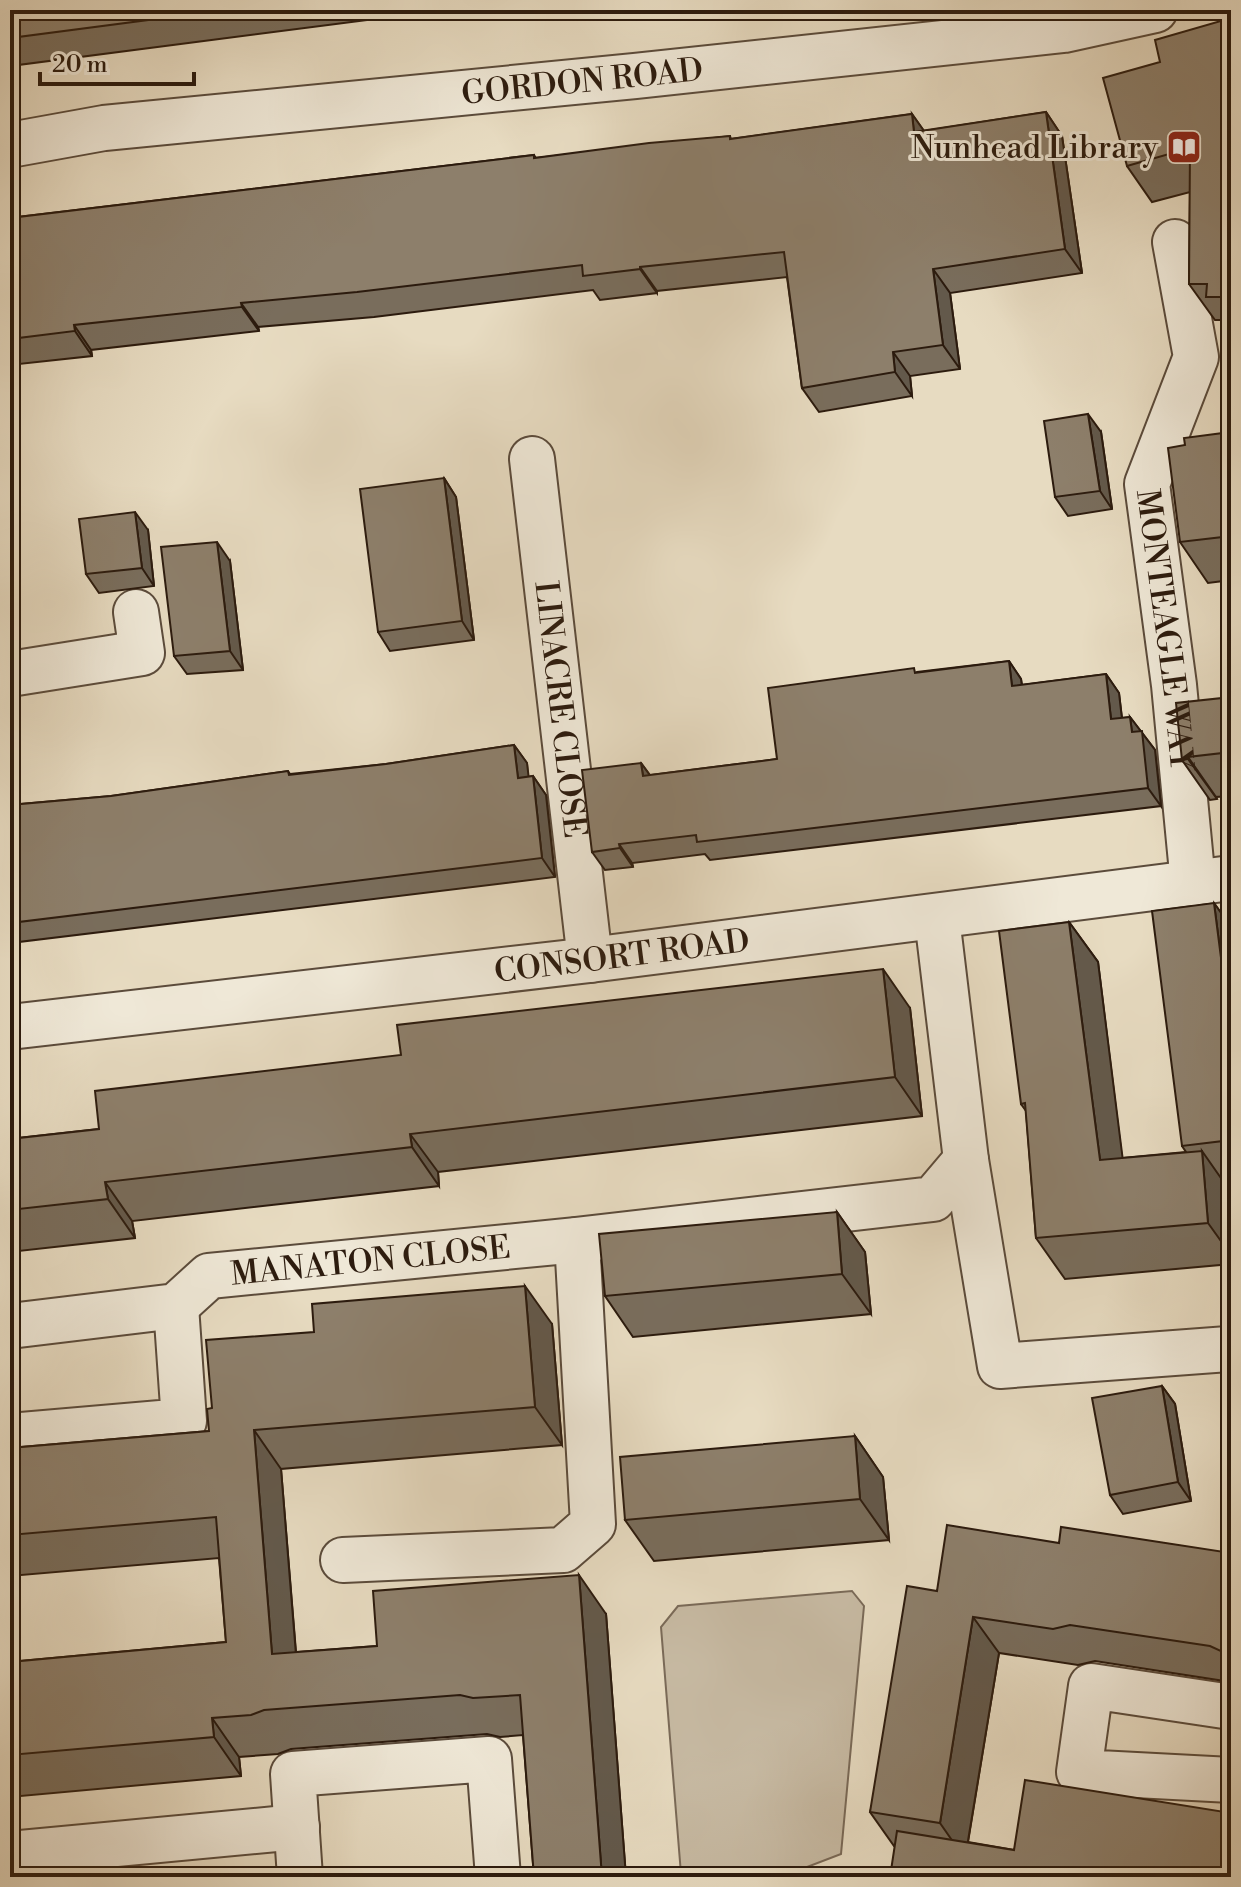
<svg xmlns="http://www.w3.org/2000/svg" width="1241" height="1887" viewBox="0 0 1241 1887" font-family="'Libre Bodoni',serif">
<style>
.green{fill:#c7baa3;stroke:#7a6a58;stroke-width:2}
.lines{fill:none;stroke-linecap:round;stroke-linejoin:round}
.minor-casing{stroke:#5b4b3b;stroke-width:48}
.minor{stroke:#efe8d7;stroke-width:44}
.wall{fill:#796d5c;stroke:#2c1b0e;stroke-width:2}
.shaded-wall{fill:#63594b;stroke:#2c1b0e;stroke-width:2}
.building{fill:#8d7f6b;stroke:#2c1b0e;stroke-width:2}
.labels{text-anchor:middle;stroke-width:6;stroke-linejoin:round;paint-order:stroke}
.street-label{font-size:32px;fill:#2c1b0e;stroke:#efe8d7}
.poi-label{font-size:32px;fill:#2c1b0e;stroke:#efe8d7;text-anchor:end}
</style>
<rect width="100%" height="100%" fill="#e7dbc1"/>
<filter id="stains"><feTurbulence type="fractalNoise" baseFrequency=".0025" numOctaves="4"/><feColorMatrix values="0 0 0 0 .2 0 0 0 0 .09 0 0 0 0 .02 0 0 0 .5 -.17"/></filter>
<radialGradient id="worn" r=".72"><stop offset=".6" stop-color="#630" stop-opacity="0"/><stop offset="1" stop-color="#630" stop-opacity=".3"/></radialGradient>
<polygon class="green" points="852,1591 864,1606 841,1854 781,1877 685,1877 681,1874 661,1627 678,1606"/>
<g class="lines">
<g class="minor-casing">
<g id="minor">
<path id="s1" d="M 10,145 L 104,128 L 635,76 L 1064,30 L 1155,10"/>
<path id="s2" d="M 1175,242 L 1196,357 L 1147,484 L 1174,685 L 1193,883"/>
<path id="s3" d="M 532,459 L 590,960"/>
<polyline points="10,674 142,653 136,612"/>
<path id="s4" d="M 10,1027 L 590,960 L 1231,878"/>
<polyline points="966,1160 1000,1366 1228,1349"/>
<path id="s5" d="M 10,1326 L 176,1306 L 209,1276 L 577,1240 L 933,1199 L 966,1160 L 937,918"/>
<polyline points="10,1436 184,1421 176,1306"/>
<polyline points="343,1560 563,1550 593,1524 577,1240"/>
<polyline points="1231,1707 1091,1686 1079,1772 1231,1780"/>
<polyline points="10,1854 297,1827"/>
<polyline points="300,1877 293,1774 489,1759 498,1877"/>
</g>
</g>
<use href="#minor" class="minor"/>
</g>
<g class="wall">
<polygon points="10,10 445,10 10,66"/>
<polygon points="1231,18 1231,332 1223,320 1215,320 1189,284 1190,192 1152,202 1127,166 1160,62"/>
<polygon points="1046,112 1062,136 1082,273 950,293 960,369 910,376 912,396 819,412 802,388 787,277 657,291 657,293 600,300 593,290 374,317 258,327 259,331 91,350 92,356 10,365 10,218 534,155 536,158 730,136 731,139 912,114 924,131"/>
<polygon points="1101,432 1112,509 1068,516 1055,497"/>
<polygon points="1231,432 1231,580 1208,583 1180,542"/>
<polygon points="444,478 456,497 474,640 390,651 378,632"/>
<polygon points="148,530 154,586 99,593 86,574"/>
<polygon points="230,561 243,670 187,674 174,656"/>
<polygon points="1009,661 1021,679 1022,685 1106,674 1119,693 1122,718 1130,717 1155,750 1161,806 710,860 705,854 632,863 633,867 605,870 592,852 641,763 650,775 777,759 917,672"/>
<polygon points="1231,688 1231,796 1216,797 1217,799 1210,800 1182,760 1231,697"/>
<polygon points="514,745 527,763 528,777 533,776 546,795 555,877 10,943 10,805 111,796 288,771 290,774 386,764"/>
<polygon points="1214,903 1231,927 1231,1184 1225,1184 1230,1191 1231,1202 1231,1264 1065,1279 1036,1238 1026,1111 1021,1104 1069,922 1098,962 1122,1158 1186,1152 1182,1146"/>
<polygon points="910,1008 922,1116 438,1172 439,1186 132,1221 135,1238 10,1252 10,1139 99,1129"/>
<polygon points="837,1212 865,1252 871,1314 633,1337 605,1296"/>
<polygon points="552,1324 562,1445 281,1469 296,1652 377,1646 606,1614 626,1877 534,1877 523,1735 500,1737 487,1734 291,1749 278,1754 239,1757 241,1776 10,1797 10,1662 226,1642 219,1558 10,1576 10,1448 209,1431 212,1408"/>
<polygon points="1162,1386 1175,1404 1191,1501 1123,1514 1110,1495"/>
<polygon points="855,1436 883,1477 889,1540 654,1561 625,1520"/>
<polygon points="1059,1543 1231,1553 1231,1682 1095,1661 1078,1665 999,1653 968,1842 1014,1850 1231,1877 894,1846 870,1812 937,1591"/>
</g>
<g class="shaded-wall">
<polygon points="1046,112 1062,136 1082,273 1065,249"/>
<polygon points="912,114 929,138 914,132"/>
<polygon points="640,267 657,291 657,293 640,269"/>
<polygon points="933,269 950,293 960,369 943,345"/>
<polygon points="241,303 258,327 259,331 242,307"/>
<polygon points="74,325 91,350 92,356 75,331"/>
<polygon points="893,352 910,376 912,396 895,372"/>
<polygon points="1088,414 1101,432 1112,509 1100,491"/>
<polygon points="444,478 456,497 474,640 462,621"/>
<polygon points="135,512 148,530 154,586 142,568"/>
<polygon points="217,542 230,561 243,670 230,651"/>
<polygon points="1009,661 1021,679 1024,705 1012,686"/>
<polygon points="1106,674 1119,693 1124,737 1111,719"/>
<polygon points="1130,717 1155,750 1161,806 1148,788 1132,732"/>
<polygon points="514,745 527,763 531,797 518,778"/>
<polygon points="1188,757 1216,797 1217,799 1188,759"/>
<polygon points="641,763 654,781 643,776"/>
<polygon points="533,776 546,795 555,877 542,858"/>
<polygon points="619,844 632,863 633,867 620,848"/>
<polygon points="1214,903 1231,927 1231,1036"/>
<polygon points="1069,922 1098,962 1128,1201 1100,1160"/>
<polygon points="883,969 910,1008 922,1116 895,1077"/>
<polygon points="410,1134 438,1172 439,1186 412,1147"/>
<polygon points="1202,1151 1230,1191 1231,1255 1208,1223"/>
<polygon points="105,1182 132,1221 135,1238 108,1199"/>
<polygon points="837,1212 865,1252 871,1314 842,1274"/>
<polygon points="525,1286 552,1324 562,1445 535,1407"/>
<polygon points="1162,1386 1175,1404 1191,1501 1178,1482"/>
<polygon points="254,1430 281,1469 299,1692 272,1654"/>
<polygon points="855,1436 883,1477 889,1540 860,1499"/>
<polygon points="579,1575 606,1614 626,1877 602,1877"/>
<polygon points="973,1617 999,1653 965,1859 940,1823"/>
<polygon points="212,1718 239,1757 241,1776 214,1737"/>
</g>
<g class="building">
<polygon points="10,10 225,10 10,38"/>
<polygon points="1231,18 1231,297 1206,297 1207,284 1189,284 1190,148 1127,166 1103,78 1160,62 1155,40"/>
<polygon points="1046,112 1065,249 933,269 943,345 893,352 895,372 802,388 784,252 640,267 640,269 583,276 582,265 357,292 241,303 242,307 74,325 75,331 10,339 10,218 534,155 534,158 649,143 730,136 730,139 912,114 914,132"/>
<polygon points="1088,414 1100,491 1055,497 1044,421"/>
<polygon points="1231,432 1231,536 1180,542 1168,448 1185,445 1184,438"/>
<polygon points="444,478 462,621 378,632 360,489"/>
<polygon points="135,512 142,568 86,574 79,519"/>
<polygon points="217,542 230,651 174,656 161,547"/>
<polygon points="1009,661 1012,686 1106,674 1111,719 1130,717 1132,732 1142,731 1148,788 697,842 696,835 619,844 620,848 592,852 582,770 641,763 643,776 777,759 768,688 914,668 915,673"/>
<polygon points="1230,688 1231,688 1231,752 1188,757 1188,759 1182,760 1176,703 1231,697"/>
<polygon points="514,745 518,778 533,776 542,858 10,923 10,805 111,796 288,771 289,775 386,764"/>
<polygon points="1214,903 1231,1036 1231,1140 1182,1146 1152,911"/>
<polygon points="1069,922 1100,1160 1202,1151 1208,1223 1036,1238 1025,1103 1021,1104 999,931"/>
<polygon points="883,969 895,1077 410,1134 412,1147 105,1182 108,1199 10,1210 10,1139 99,1129 95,1091 401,1055 397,1025"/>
<polygon points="837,1212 842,1274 605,1296 599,1234"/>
<polygon points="525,1286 535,1407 254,1430 272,1654 377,1646 373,1591 579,1575 602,1877 534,1877 520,1695 473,1698 460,1695 264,1710 251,1715 212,1718 214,1737 10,1755 10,1662 226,1642 216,1517 10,1535 10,1448 209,1431 207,1409 212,1408 206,1340 314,1332 312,1304"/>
<polygon points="1162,1386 1178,1482 1110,1495 1092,1398"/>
<polygon points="855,1436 860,1499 625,1520 620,1457"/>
<polygon points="947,1525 1059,1543 1061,1527 1231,1553 1231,1657 1225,1656 1221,1651 1210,1646 1070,1625 1053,1629 973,1617 940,1823 870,1812 907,1586 937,1591"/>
<polygon points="1025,1780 1231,1813 1231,1877 890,1877 897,1831 1014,1850"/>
</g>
<defs>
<g id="library-square" transform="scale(1.8)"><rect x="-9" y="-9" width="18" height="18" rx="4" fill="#8f2418" stroke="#efe8d7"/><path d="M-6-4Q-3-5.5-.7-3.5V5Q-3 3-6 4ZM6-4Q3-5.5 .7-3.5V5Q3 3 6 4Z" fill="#fff"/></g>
</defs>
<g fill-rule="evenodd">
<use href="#library-square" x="1184" y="147"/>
</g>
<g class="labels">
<g class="street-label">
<text dy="11" stroke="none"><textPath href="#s1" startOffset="576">GORDON ROAD</textPath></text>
<text dy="11" stroke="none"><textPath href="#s2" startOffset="400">MONTEAGLE WAY</textPath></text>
<text dy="11" stroke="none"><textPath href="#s3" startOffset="252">LINACRE CLOSE</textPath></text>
<text dy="11" stroke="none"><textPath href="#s4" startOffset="616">CONSORT ROAD</textPath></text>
<text dy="11" stroke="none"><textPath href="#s5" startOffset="374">MANATON CLOSE</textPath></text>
</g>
<g class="poi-label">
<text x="1158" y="158">Nunhead Library</text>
</g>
</g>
<rect width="1241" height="1887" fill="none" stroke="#e7dbc1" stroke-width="40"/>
<rect x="12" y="12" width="1217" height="1863" fill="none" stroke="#2c1b0e" stroke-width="4"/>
<rect x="20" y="20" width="1201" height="1847" fill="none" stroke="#2c1b0e" stroke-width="2"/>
<path d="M40 72v12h154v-12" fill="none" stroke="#2c1b0e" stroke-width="4"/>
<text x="52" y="72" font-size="24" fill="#2c1b0e" stroke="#efe8d7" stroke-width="6" paint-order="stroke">20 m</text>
<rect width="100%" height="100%" filter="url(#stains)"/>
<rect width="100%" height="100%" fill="url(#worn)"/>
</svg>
